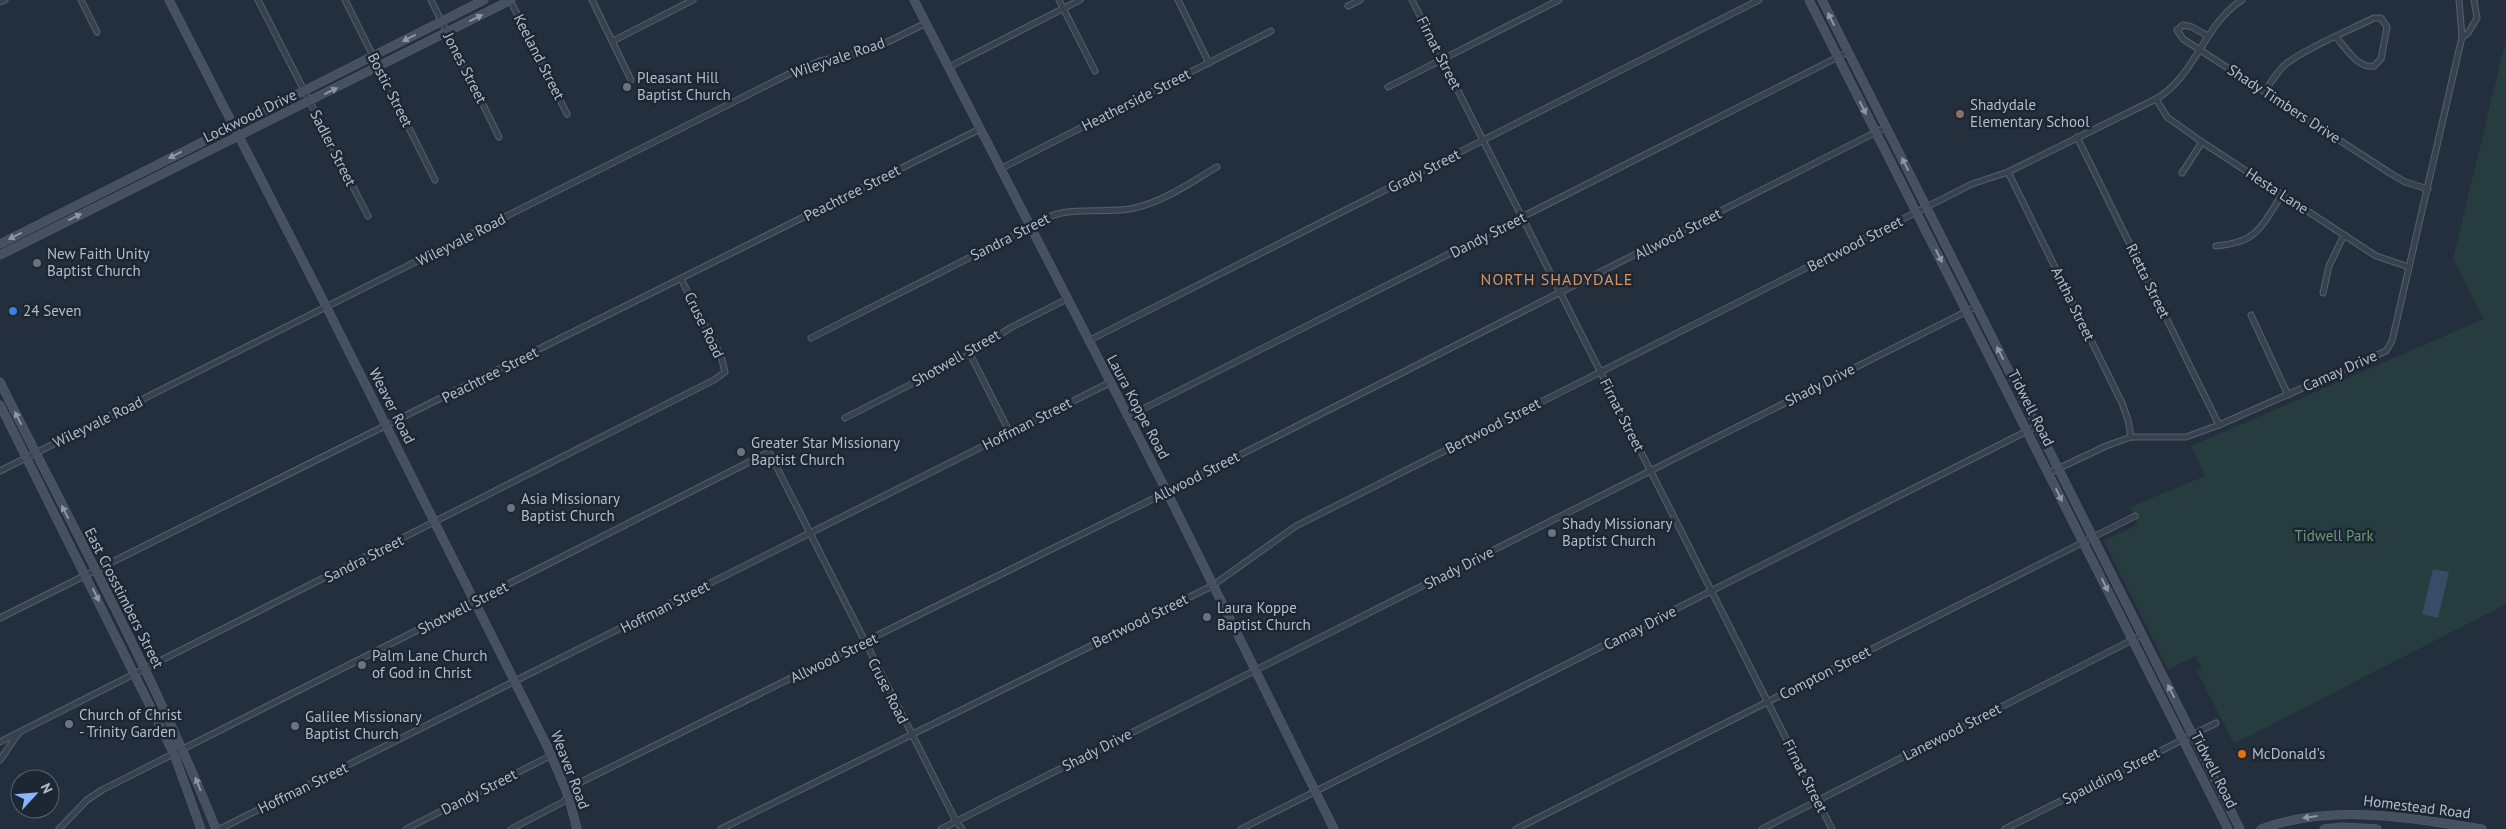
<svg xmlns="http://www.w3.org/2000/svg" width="2506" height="829" viewBox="0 0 2506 829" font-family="'PT Sans',sans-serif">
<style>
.green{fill:#263c3f}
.water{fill:#394c67}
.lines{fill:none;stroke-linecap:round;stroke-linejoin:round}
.street-casing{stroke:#565f6c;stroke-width:7}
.secondary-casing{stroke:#565f6c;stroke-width:9}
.street{stroke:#38414e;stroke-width:5}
.secondary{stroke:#465061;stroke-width:8}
.oneway{fill:#8e96a5}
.worship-dot{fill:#6b7280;stroke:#1d2633;stroke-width:2}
.education-dot{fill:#8d6e63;stroke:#1d2633;stroke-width:2}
.shop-dot{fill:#3f7fe0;stroke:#1d2633;stroke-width:2}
.food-dot{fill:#e8710a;stroke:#1d2633;stroke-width:2}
.labels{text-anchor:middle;stroke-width:5;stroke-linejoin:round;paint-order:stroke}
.street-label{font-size:15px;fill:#b4bcc9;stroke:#1d2633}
.poi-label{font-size:15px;fill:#b4bcc9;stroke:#1d2633;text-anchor:start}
.park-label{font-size:15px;fill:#6b9a76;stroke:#1d2633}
.neighbourhood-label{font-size:16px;letter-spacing:1px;fill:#d59563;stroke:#1d2633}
</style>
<rect width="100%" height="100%" fill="#242f3e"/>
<polygon class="green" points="2506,39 2506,604 2234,744 2197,671 2202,668 2196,656 2168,669 2104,541 2138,524 2130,507 2205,476 2191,446 2484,319 2453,259"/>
<polygon class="water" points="2433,569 2449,572 2438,618 2422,614"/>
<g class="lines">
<g class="street-casing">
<g id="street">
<polyline points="81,0 97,32"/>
<polyline points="258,0 368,216"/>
<polyline points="345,0 435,180"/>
<polyline points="431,0 499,137"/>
<polyline points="510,0 567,114"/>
<polyline points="592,0 631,80"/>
<polyline points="1059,0 1095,71"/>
<polyline points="1178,0 1209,63"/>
<polyline points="1412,0 1832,829"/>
<polyline points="0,2 5,0"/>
<polyline points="1348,6 1360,0"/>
<polyline points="2208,36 2192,27 2183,25 2177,30 2183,39 2390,173 2405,182 2428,189"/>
<polyline points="2462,37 2468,33 2477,18 2474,0"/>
<polyline points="613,41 693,0"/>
<polyline points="949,67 1080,0"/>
<polyline points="1388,87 1559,0"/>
<path d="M 2265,91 C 2272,81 2278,70 2287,63 C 2310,46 2348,31 2374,18 L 2381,18 L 2387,27 L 2381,59 L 2374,66 C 2358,69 2346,48 2336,37"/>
<polyline points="2156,99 2167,117 2202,142 2376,256 2409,267"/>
<polyline points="2077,137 2219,425"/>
<polyline points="1000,169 1271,31"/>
<polyline points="2008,172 2122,403 2128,420 2131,437"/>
<polyline points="2182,173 2202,142"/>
<path d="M 2216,246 C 2258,242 2260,228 2282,195"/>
<polyline points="2323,293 2329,266 2344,235"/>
<polyline points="2251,315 2288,395"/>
<path d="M 811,338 L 1030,227 C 1067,201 1096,216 1135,208 C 1165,201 1191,182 1217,167"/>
<polyline points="1088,341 1759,0"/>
<polyline points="970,354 1010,433"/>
<polyline points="1127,417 1848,52"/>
<polyline points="845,418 970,354 1010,328 1067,299"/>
<polyline points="0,471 789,74 820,61 869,51 926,23"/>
<polyline points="2049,473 2106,446 2131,437 2186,437 2219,425 2386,351 2392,341 2462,37 2459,0"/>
<polyline points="0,618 980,129"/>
<polyline points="0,742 714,380 725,372 721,356 681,279"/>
<polyline points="0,760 18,734"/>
<polyline points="59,829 87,800 102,790 769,452 956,821 962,829"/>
<polyline points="220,829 1109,383"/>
<polyline points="406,829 552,755"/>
<polyline points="511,829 565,801 571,787 1167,492 1886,127"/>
<path d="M 721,829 L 1212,586 L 1296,526 L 1972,184 L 2008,172 L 2156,99 C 2195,77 2204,24 2242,0"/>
<polyline points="941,829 1977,306"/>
<polyline points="1241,829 2037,426"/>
<polyline points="1516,829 2135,516"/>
<polyline points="1762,829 2142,635"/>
<polyline points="2005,829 2216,723"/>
</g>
</g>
<g class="secondary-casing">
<g id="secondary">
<polyline points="169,0 327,308 547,746 568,795 577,829"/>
<polyline points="914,0 1167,492 1334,829"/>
<polyline points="1809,0 2228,829"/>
<polyline points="1822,0 2240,829"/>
<polyline points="0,244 484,0"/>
<polyline points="0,255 511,0"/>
<path d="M 0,382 C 74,530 154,675 216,829"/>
<polyline points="0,405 174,754 201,829"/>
<path d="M 2261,829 C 2334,803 2408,818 2482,829"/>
<polyline points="2324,829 2343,827 2377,829"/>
</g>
</g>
<use href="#street" class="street"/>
<use href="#secondary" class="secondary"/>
</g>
<defs><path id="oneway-solid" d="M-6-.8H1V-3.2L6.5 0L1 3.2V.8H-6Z" transform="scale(1.25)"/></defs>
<g class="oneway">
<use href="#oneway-solid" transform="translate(476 18) rotate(-27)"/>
<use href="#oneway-solid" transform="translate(1831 19) rotate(-117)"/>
<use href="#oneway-solid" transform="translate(409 38) rotate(153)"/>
<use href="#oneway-solid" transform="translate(331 91) rotate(-26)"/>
<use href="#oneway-solid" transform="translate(1863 108) rotate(63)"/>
<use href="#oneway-solid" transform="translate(175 155) rotate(153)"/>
<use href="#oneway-solid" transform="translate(1905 164) rotate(-117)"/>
<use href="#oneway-solid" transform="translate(75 217) rotate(-27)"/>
<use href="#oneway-solid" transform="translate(15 236) rotate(153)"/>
<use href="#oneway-solid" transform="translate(1939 256) rotate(63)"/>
<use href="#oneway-solid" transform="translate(2000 353) rotate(-117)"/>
<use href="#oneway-solid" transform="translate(18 418) rotate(-117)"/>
<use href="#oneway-solid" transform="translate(2059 495) rotate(64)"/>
<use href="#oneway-solid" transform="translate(65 512) rotate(-117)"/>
<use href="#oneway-solid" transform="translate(2105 585) rotate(64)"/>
<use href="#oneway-solid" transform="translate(96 595) rotate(64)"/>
<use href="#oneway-solid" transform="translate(2171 691) rotate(-117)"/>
<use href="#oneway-solid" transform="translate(198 784) rotate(-112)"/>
<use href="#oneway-solid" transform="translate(2310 817) rotate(173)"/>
</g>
<g class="worship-dot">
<circle cx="627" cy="87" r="5"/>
<circle cx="37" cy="263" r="5"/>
<circle cx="741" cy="452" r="5"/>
<circle cx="511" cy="508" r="5"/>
<circle cx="1552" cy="533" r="5"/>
<circle cx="1207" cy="617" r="5"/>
<circle cx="362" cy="665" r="5"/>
<circle cx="69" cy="724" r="5"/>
<circle cx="295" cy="726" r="5"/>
</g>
<circle class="education-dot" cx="1960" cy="114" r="5"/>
<circle class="shop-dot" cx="13" cy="311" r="5"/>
<circle class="food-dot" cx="2242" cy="754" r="5"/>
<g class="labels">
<g class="street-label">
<text transform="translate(1439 53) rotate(63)" y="5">Firnat Street</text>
<text transform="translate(539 57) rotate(63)" y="5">Keeland Street</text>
<text transform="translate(838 58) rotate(-19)" y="5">Wileyvale Road</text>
<text transform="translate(465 68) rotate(63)" y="5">Jones Street</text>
<text transform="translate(390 90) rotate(63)" y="5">Bostic Street</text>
<text transform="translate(1136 100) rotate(-27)" y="5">Heatherside Street</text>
<text transform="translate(2284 104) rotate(33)" y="5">Shady Timbers Drive</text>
<text transform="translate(250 116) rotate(-26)" y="5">Lockwood Drive</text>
<text transform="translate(333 148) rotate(63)" y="5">Sadler Street</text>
<text transform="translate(1424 171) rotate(-27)" y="5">Grady Street</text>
<text transform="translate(2277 191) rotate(33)" y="5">Hesta Lane</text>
<text transform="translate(852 193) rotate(-27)" y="5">Peachtree Street</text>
<text transform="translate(1678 234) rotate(-27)" y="5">Allwood Street</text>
<text transform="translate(1488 235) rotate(-27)" y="5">Dandy Street</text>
<text transform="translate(1010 237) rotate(-27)" y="5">Sandra Street</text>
<text transform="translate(461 240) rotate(-27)" y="5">Wileyvale Road</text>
<text transform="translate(1855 244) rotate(-27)" y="5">Bertwood Street</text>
<text transform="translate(2148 281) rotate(64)" y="5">Rietta Street</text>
<text transform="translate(2073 304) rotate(64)" y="5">Antha Street</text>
<text transform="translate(704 325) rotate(64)" y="5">Cruse Road</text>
<text transform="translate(956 358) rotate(-30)" y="5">Shotwell Street</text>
<text transform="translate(2340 371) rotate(-24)" y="5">Camay Drive</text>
<text transform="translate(490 375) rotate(-27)" y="5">Peachtree Street</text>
<text transform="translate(1820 385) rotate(-27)" y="5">Shady Drive</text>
<text transform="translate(392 406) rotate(63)" y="5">Weaver Road</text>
<text transform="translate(1138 407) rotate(62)" y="5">Laura Koppe Road</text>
<text transform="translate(2031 408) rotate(63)" y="5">Tidwell Road</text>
<text transform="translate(1622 415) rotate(63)" y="5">Firnat Street</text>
<text transform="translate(98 422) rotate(-26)" y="5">Wileyvale Road</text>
<text transform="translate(1027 424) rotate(-27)" y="5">Hoffman Street</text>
<text transform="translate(1493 426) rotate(-27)" y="5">Bertwood Street</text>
<text transform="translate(1196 477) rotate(-27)" y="5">Allwood Street</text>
<text transform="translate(364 559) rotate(-27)" y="5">Sandra Street</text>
<text transform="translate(1459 568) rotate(-27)" y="5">Shady Drive</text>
<text transform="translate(124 598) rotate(63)" y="5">East Crosstimbers Street</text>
<text transform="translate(665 607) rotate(-27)" y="5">Hoffman Street</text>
<text transform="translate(463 608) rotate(-27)" y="5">Shotwell Street</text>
<text transform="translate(1140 621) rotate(-26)" y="5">Bertwood Street</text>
<text transform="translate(1640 628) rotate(-27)" y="5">Camay Drive</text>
<text transform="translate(834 658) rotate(-26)" y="5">Allwood Street</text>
<text transform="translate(1825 673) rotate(-27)" y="5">Compton Street</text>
<text transform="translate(888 691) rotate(63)" y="5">Cruse Road</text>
<text transform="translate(1952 732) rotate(-27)" y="5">Lanewood Street</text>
<text transform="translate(1097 750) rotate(-27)" y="5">Shady Drive</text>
<text transform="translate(570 770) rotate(69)" y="5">Weaver Road</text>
<text transform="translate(2214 770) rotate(63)" y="5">Tidwell Road</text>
<text transform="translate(1805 776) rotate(63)" y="5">Firnat Street</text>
<text transform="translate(2111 776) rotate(-27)" y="5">Spaulding Street</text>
<text transform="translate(303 788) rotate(-26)" y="5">Hoffman Street</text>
<text transform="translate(479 792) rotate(-27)" y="5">Dandy Street</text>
<text transform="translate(2417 807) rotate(7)" y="5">Homestead Road</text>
</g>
<g class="poi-label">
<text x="637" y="83">Pleasant Hill<tspan x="637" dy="17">Baptist Church</tspan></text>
<text x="1970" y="110">Shadydale<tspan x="1970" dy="17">Elementary School</tspan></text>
<text x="47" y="259">New Faith Unity<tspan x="47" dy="17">Baptist Church</tspan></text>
<text x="23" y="316">24 Seven</text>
<text x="751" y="448">Greater Star Missionary<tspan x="751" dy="17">Baptist Church</tspan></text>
<text x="521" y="504">Asia Missionary<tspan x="521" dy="17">Baptist Church</tspan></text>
<text x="1562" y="529">Shady Missionary<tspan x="1562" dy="17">Baptist Church</tspan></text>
<text x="1217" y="613">Laura Koppe<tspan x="1217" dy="17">Baptist Church</tspan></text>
<text x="372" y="661">Palm Lane Church<tspan x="372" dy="17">of God in Christ</tspan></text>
<text x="79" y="720">Church of Christ<tspan x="79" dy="17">- Trinity Garden</tspan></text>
<text x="305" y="722">Galilee Missionary<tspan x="305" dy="17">Baptist Church</tspan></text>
<text x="2252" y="759">McDonald's</text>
</g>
<g class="park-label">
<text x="2334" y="541">Tidwell Park</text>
</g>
<g class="neighbourhood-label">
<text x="1557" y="285">NORTH SHADYDALE</text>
</g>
</g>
<g transform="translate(35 794) rotate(64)"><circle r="24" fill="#1d2633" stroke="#59626f"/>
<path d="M0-4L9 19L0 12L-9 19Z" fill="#8ab4f8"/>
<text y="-8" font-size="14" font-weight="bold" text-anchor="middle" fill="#b4bcc9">N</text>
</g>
</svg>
